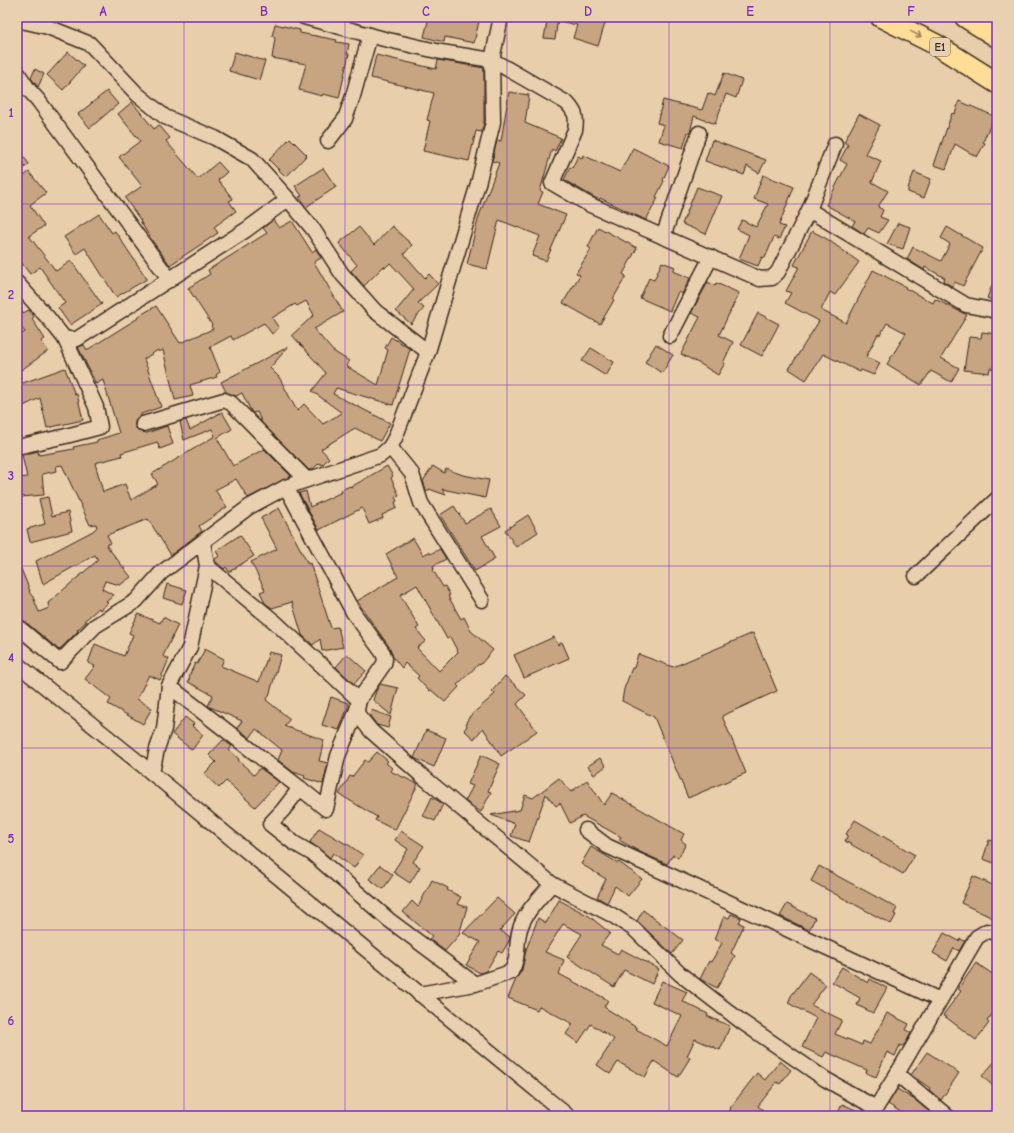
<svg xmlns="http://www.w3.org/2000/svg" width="1014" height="1133" viewBox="0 0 1014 1133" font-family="'Comic Neue',sans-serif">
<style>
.building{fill:#c7a482;stroke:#3b2a1e;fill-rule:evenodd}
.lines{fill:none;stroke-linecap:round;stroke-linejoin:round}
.minor-casing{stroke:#3b2a1e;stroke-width:17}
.highway-casing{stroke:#3b2a1e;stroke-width:23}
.minor{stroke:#e8d0b0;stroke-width:14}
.highway{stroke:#fedd96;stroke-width:20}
.oneway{stroke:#9c845a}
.grid{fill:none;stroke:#7b2cbf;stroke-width:1;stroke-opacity:0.55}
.labels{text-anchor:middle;stroke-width:3;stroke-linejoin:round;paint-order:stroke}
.shield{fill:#e8d0b0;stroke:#6f5c4a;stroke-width:1}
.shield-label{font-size:11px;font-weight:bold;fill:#3b2a1e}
.neatline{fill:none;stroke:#7b2cbf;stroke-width:1.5}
.grid-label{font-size:13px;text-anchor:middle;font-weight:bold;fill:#7b2cbf}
</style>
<rect width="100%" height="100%" fill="#e9ceac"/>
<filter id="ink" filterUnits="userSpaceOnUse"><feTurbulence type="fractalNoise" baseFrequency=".025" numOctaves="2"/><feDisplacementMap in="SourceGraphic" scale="8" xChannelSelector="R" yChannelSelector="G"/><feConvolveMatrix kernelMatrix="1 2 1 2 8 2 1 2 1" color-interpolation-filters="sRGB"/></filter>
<g filter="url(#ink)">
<g class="building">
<polygon points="429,17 480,17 474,43 445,37 444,42 424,37"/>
<polygon points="548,17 558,18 555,39 544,38"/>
<polygon points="559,17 607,17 598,46 573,38 577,25 559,21"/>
<polygon points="275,24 300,30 300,33 337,40 336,42 349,44 347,54 349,54 339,98 323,94 322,96 299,90 306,64 272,58 275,38 272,36"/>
<polygon points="68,52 84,66 63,90 47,75"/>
<polygon points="235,52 265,61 259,80 229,71"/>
<polygon points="376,55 436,69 438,60 484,68 484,121 482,132 476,131 469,161 423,151 430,121 427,120 434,93 371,78"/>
<polygon points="35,69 44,74 38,87 31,78"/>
<polygon points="724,73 742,80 736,98 726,94 715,124 694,116 690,132 688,132 683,148 659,141 664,125 657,123 663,100 702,110 708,93 715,96"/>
<polygon points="107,91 118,104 90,128 78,114"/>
<polygon points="509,92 529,95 525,123 561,138 555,151 552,149 540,191 543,192 538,204 566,215 546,261 532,256 540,236 499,220 487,269 467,264 479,216 499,163 492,161 497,140 501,141"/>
<polygon points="959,101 994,116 983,142 985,143 977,157 955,144 946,169 934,165 952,113 955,114"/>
<polygon points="132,102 154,129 159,125 170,138 166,141 198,179 218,162 227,172 218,180 233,199 229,201 236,211 214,227 218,233 170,265 153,242 140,221 141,221 125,198 142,186 119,157 140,141 118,114"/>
<polygon points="859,114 880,125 865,154 881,161 872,182 888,191 878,207 883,210 880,217 888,220 879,233 868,228 864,234 852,226 855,221 826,205 847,164 840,160 848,145 844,142"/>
<polygon points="290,138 307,155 286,177 269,160"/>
<polygon points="712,140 766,160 759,173 747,166 744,175 705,161"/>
<polygon points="17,148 29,164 17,173"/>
<polygon points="633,148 669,166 663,180 664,181 656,197 658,198 646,220 600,198 599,200 564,180 570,167 572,168 578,156 582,158 583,155 620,172"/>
<polygon points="323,168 336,187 306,207 299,197 302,196 295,186"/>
<polygon points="29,172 46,193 30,205 44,226 29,236 56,271 71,261 102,304 70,325 58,308 65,303 40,267 30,274 17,257 17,190 24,186 19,180"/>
<polygon points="914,172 931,179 924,198 908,192 908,188"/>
<polygon points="763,175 794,187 779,225 785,227 779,239 774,237 765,258 762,257 758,266 739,259 749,235 737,229 742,220 756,227 768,204 754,199"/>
<polygon points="697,187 722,196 706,234 682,224"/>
<polygon points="99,214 112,233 115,231 147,279 116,297 85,248 76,254 64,237"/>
<polygon points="273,220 279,228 292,221 312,252 316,249 321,258 314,262 343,312 314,329 333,351 349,361 346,366 378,385 388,350 385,348 391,337 410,349 393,405 336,388 333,394 390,423 380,441 355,428 321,449 329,458 322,465 319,463 313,469 309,470 262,423 257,412 253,413 251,411 242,393 236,396 226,392 221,382 288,347 270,368 279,377 297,411 304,404 323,424 342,413 312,391 326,373 292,335 314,315 306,301 297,306 295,304 272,318 279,328 272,334 264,323 233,340 231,336 210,347 220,372 216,375 217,377 190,385 193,396 175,400 163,350 159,352 158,350 144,359 161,407 141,414 141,416 137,418 135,422 135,427 141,432 147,433 167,426 173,444 160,449 157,442 121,453 122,456 95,463 103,492 125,484 131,500 158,484 152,474 215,436 212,429 184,440 180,422 186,420 190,430 222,412 232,429 217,438 233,466 264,449 291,476 248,498 236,479 215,490 227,507 199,526 202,531 171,555 148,519 107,535 111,543 106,545 131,577 120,585 105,581 102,589 114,595 106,602 108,603 100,610 99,608 84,621 86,622 77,630 78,631 59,650 22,619 17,618 17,559 30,591 29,592 33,597 39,612 49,608 48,603 98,560 95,555 43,584 36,561 93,531 97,527 96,524 90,525 62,465 56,466 57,471 42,474 44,495 21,497 20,478 27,477 22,455 38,451 39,455 74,449 73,447 97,442 97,440 119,433 103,380 96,384 78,347 84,345 87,350 138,318 137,317 156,306 180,343 213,329 211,326 212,325 188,288 210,274 208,270 267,233 263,228"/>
<polygon points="898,223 910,227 903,249 887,244"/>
<polygon points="392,226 412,245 404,254 425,278 429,274 438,284 418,303 424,308 411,324 396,311 414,289 390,263 385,268 384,266 364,286 351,271 357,265 339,243 359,227 374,245"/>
<polygon points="598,227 637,248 623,274 626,276 613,299 614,300 600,324 563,303 580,275 576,273 591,249 588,247"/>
<polygon points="947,227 983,248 963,286 955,282 953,287 943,281 945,278 925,267 924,270 907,259 913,247 941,261 950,244 941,238"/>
<polygon points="812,231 827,239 859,262 835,295 830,292 821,310 846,323 873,270 906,287 905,288 933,303 935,299 967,315 941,358 959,368 951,382 931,371 921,385 887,364 906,333 887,323 880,335 878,334 866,357 880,363 874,375 861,370 860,372 823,354 806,380 789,369 819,321 785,303 791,293 786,291 799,267 794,265"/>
<polygon points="662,262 675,267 673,271 690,278 682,294 678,292 670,311 640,298 649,278 654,280"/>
<polygon points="997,273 997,302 987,298"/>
<polygon points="708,282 715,286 716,283 739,293 719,335 733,342 723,363 725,363 718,375 702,365 681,354 700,317 691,313"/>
<polygon points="17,304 23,313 29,310 34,317 32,319 45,339 41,341 48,351 17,373 17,337 25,332 17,322"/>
<polygon points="758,313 779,324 762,356 741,345"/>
<polygon points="982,332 997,334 997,369 990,368 989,373 964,370 969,337 981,338"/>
<polygon points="656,344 673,355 662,373 645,362"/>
<polygon points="591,348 614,362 606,376 582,361"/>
<polygon points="65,368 75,395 77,394 83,420 47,428 40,398 17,409 17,385"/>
<polygon points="387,466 393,476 391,478 399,495 395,497 397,501 395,502 397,508 382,515 383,518 369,524 362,508 319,530 299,493 306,491 310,507 342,492 341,490 350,486 351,487"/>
<polygon points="433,466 444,473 446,469 463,475 489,480 485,498 442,489 446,495 429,489 427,492 423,481"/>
<polygon points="48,497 52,516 68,512 72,531 30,542 27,529 45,524 39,499"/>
<polygon points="454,506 465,523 491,509 501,526 482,536 495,559 475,571 440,515"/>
<polygon points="279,508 308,564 310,563 331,628 338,627 343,647 322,651 320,639 313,645 302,635 292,602 272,608 265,603 260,592 265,590 251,562 277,549 261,518"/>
<polygon points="528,515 538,532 516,547 505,530"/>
<polygon points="240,535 254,556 229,572 226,567 224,569 215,561 215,559 219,556 216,551"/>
<path d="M 413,538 L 423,555 L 429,552 L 430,554 L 440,549 L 446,559 L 433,566 L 434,569 L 433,570 L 443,587 L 445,586 L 450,595 L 448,596 L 461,619 L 464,617 L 471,631 L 493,650 L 480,665 L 479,664 L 457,685 L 459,687 L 445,702 L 431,690 L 429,691 L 417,678 L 419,676 L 405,663 L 402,668 L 393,657 L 390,648 L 357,601 L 398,577 L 386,554 ZM 417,585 L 447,639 L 450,637 L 458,652 L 439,671 L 417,648 L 426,641 L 416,629 L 419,627 L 400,595 Z"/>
<polygon points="167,584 187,590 182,604 163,598"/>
<polygon points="138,614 160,623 163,617 178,625 163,656 169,659 160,680 149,675 137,699 152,708 143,724 108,704 111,699 85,679 95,666 88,663 95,644 124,656 133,635 129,633"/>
<polygon points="753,633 777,691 722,716 746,773 688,798 654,717 622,701 624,689 632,668 634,668 638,654 673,667"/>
<polygon points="554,637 558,645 562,642 569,658 524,678 514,655"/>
<polygon points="205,649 224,659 221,666 259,682 269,652 281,655 269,696 266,700 290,719 284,726 324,740 319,761 328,763 323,784 304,778 305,776 293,772 278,760 282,750 256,729 250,738 237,728 242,721 208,706 213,695 188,682 190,677 189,676 195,663 197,664"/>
<polygon points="347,654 366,671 354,684 336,667"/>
<polygon points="505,676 526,695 517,704 537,731 501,756 483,728 474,739 464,730 467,726 466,724 468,723 466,722 469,718 469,717 495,694 492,691"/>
<polygon points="380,684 398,688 391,715 373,700 376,691"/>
<polygon points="331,697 348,703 348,707 339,730 322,725"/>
<polygon points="371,710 391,717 388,728 377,725 370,716"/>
<polygon points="185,717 194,724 192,726 203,735 192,750 172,734"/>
<polygon points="426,730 446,738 434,767 414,758"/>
<polygon points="223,740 232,746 229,750 239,759 238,760 254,775 260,768 279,782 255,807 226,781 219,788 204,774 216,762 209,755"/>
<polygon points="377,752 388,761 386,763 392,768 390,771 418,784 395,830 375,820 377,817 339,794 350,776 352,777 365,760 368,762"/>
<polygon points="481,755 500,764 488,791 491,792 481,812 465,801 473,786 468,784"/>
<polygon points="600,758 606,766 594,775 588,766"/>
<polygon points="559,778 571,792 587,780 604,805 612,793 684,834 681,840 686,844 678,858 673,855 667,864 640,852 619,840 621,837 583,816 570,823 560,803 556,806 546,794 529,842 511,836 515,824 491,815 520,810 525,795 533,798"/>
<polygon points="432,797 443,804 435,821 423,816"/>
<polygon points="855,820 915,855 903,874 845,841 848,835 846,834"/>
<polygon points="319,828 346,844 346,843 363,855 354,868 333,853 330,858 310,842"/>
<polygon points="401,831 424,846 413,862 420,867 410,883 393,872 408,849 395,840"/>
<polygon points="989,840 997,842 997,864 983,859"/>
<polygon points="591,847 618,863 619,862 642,879 628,896 615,886 607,903 597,897 606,879 581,864"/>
<polygon points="380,865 393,875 383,889 369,879"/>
<polygon points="819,866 897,908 894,914 896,915 891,924 811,881"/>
<polygon points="973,876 997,887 997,920 961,903"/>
<polygon points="432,880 448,888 447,890 461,897 457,904 467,907 459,935 445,951 429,939 432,936 403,912 412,901 418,907"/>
<polygon points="497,898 515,914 500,930 510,937 509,941 502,953 498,951 486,971 480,973 466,965 480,942 463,933"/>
<polygon points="559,900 589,916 610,933 601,945 618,954 621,949 659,969 652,984 624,970 614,987 567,957 582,934 563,924 545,952 564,960 559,974 608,1000 604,1007 637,1028 636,1029 667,1046 682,1016 652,1002 662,981 687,992 682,1001 708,1014 707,1016 730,1026 720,1050 695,1039 687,1056 690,1058 678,1077 654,1061 645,1077 618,1062 610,1074 597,1065 614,1039 591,1024 578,1043 566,1034 573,1024 539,1006 537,1010 508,998 516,979 522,970 526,950 538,918 546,923"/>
<polygon points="787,904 815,918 809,930 780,916"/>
<polygon points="643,910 683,940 672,954 637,921"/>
<polygon points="731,914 741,918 739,923 744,925 731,953 735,956 717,988 700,979 709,961 711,962 722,943 715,939 724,916 729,918"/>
<polygon points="944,933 959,941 960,939 965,941 959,951 954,948 947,961 933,953"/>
<polygon points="976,963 997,977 997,1008 987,1021 989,1023 976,1040 943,1015 961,991 958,989"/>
<polygon points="842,967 868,983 870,979 887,988 873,1013 857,1005 860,998 832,982"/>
<polygon points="809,972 826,985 811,1005 842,1020 835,1034 862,1045 863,1041 870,1044 887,1013 909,1024 906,1030 911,1033 905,1044 902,1046 900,1045 895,1056 887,1052 876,1077 866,1073 867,1070 826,1052 823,1057 802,1047 816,1018 788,1003 791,996"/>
<polygon points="927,1052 959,1073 941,1100 929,1090 930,1088 911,1075"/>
<polygon points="997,1059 997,1080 992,1085 982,1076"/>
<polygon points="780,1061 791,1070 780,1084 777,1082 758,1106 770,1116 725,1116 731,1109 730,1108 757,1073 765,1080"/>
<polygon points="897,1089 915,1100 932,1114 930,1116 907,1116 888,1104"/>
<polygon points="842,1104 863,1113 863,1116 837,1116"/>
</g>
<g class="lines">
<g class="minor-casing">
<g id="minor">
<path d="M 304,17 L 384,39 L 441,52 L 492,60 L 567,103 C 576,113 577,117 575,130 L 552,183 L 588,204 L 760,279 L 772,278 L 778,272 L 809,210 L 835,144"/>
<polyline points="17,20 48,27 90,44 137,94 165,117 215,138 252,159 288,199 313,229 342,274 375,311 428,352"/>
<polyline points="17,72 29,90 38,100 170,280"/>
<polyline points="328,141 345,119 353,96 370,35"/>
<polyline points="809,210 966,305 997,311"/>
<polyline points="663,237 699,133"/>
<polyline points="17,283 49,319 65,339 77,339 246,230 288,199"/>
<polyline points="670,336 711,257"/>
<polyline points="143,424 224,400 231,403 237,409 307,480"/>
<polyline points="17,447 66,436 100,427 96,407 65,339"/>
<polyline points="390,447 412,474 421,503 482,600"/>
<polyline points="286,487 353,612 383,653 385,659 384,664 359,700"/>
<polyline points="207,566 275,622 359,700 357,710 358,715 371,731 421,775 552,884 612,915 634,929 680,974 742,1022 825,1079 876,1108"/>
<polyline points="916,576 997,499"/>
<polyline points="17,626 60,662 95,626 136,601 161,573 249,507 286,487 381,455 390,447 395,438 428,352 479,180 493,122 492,60 501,17"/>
<polyline points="17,664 152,773 568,1116"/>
<polyline points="169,686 300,788 283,810 270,824 294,843 313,854 389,920 475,984"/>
<polyline points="152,773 157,749 164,729 169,686 190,647 207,566 203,542"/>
<polyline points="300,788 326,809 338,756 357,710"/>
<polyline points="586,830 607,846 940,1000"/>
<path d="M 419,994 L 475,984 L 511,972 C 519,958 516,947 519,933 C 523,913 540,898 552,884"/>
<polyline points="871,1116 897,1074"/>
<polyline points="947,1116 897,1074 977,937 987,931 997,933"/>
</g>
</g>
<g class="highway-casing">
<g id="highway">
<polyline points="881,17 935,44 997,83"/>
<polyline points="965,17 997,37"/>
</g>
</g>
<use href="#minor" class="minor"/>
<use href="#highway" class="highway"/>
</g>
<defs><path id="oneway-shaft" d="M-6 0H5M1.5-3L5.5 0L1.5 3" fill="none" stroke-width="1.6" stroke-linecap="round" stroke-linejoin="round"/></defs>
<use class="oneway" href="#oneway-shaft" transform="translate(916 34) rotate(26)"/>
</g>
<path class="grid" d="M 184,17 L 184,1116M 345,17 L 345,1116M 507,17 L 507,1116M 669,17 L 669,1116M 830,17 L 830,1116M 17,204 L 997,204M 17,385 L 997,385M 17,566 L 997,566M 17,748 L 997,748M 17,930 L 997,930"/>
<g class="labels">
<rect class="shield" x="930" y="38" width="20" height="18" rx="3"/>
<g class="shield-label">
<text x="940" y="51">E1</text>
</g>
</g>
<rect width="1014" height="1133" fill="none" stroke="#e8d0b0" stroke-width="44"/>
<rect x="22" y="22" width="970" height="1089" class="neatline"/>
<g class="grid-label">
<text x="103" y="16">A</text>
<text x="264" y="16">B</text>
<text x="426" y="16">C</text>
<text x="588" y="16">D</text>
<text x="750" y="16">E</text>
<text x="911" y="16">F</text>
<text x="11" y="117">1</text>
<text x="11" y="299">2</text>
<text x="11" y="480">3</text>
<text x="11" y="662">4</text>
<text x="11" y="843">5</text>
<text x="11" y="1025">6</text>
</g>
</svg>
